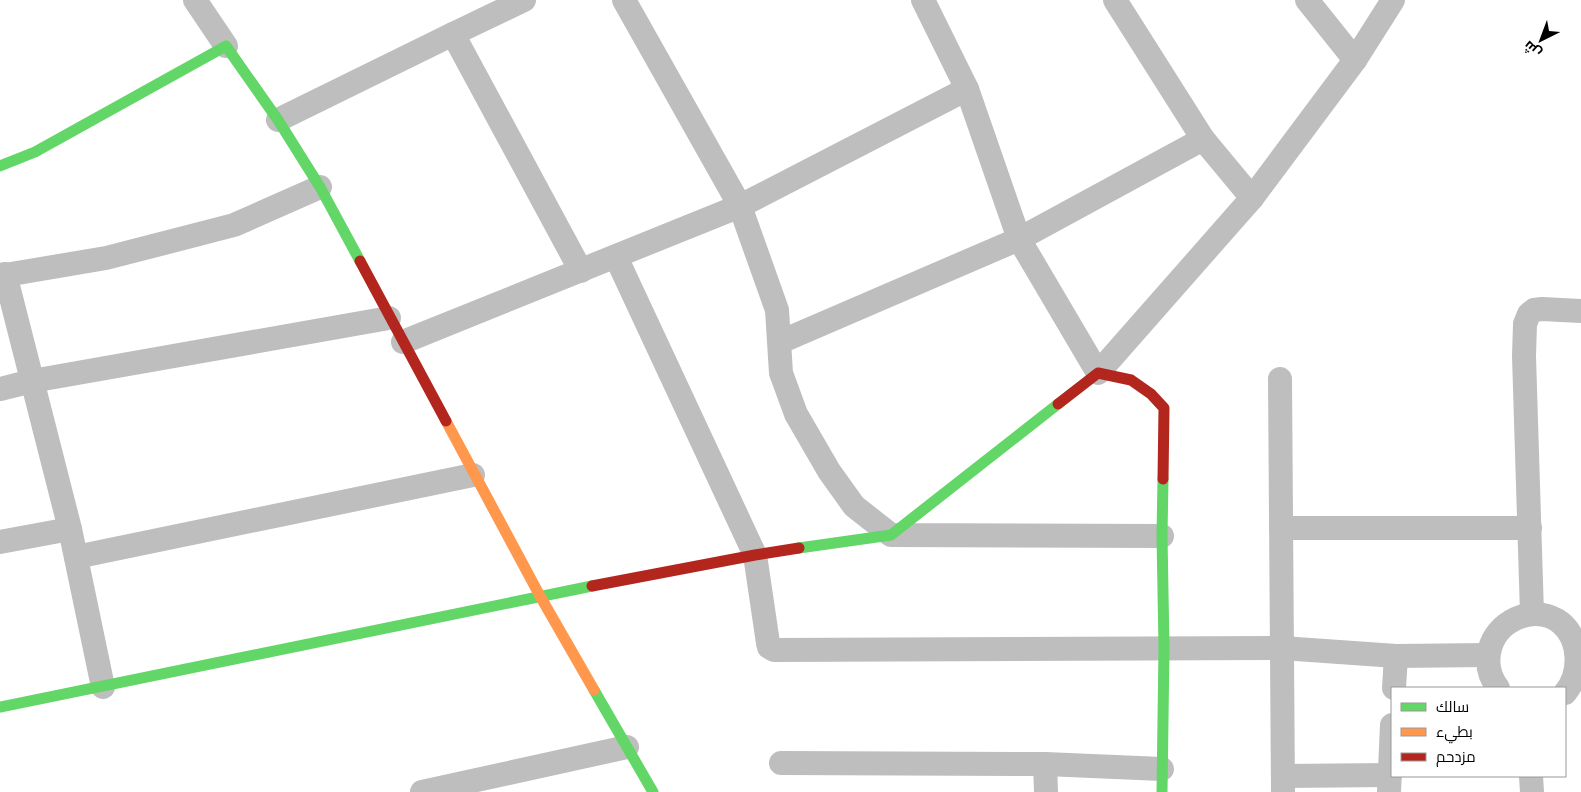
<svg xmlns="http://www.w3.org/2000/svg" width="1581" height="792" viewBox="0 0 1581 792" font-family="Karla,Cairo,sans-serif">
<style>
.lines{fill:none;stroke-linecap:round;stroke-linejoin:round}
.street{stroke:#bebebe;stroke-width:24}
.fast{stroke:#63d668;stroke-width:11}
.slow{stroke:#ff974d;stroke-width:11}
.jam{stroke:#b3261e;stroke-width:11}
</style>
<rect width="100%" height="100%" fill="#fff"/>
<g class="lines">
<g class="street">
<polyline points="195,0 226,46"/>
<polyline points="524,0 453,34 581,271"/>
<polyline points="624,0 740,206 777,310 781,373 796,414 829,471 854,506 891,535 1162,536"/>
<polyline points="1307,0 1355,60"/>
<polyline points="967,89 1019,239 1098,373 1252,198 1355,60 1393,0"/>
<polyline points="278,120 453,34"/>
<polyline points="1203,139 1252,198"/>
<polyline points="616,257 755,555 768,643 769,647 774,650 1282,648 1396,656 1488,655"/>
<polyline points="5,274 70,529 103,687"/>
<polyline points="0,276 106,258 234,225 320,187"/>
<polyline points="403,342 740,206 967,89 923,0"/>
<polyline points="780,342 1019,239 1203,139 1115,0"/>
<polyline points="1280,379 1283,792"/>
<polyline points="0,389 32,381 389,318"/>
<polyline points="1281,528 1530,528"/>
<polyline points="0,542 70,529"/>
<polyline points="76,557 473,475"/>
<polyline points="1532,614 1524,356 1525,324 1529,314 1534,310 1542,309 1581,311"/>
<polyline points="1394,688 1396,656"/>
<path d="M 1498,688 C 1488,675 1486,660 1491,645 C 1501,618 1537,604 1561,623 C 1581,640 1581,674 1565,693"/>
<polyline points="781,763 1045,764 1162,769"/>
<polyline points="1045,764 1046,792"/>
<polyline points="1283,776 1390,775"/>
<polyline points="1531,776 1532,792"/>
<polyline points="422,792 627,747"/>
<polyline points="1389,792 1392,725"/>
</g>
<g class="fast">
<polyline points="0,166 35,152 226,46 278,120 320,187 360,261"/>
<polyline points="799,548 891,535 1058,404"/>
<polyline points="594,690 653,792"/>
<polyline points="0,707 592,586"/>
<polyline points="1162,792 1164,648 1162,536 1163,479"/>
</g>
<polyline class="slow" points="446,421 540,596 594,690"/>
<g class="jam">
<polyline points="360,261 446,421"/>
<polyline points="1058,404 1098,373 1131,380 1151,394 1164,408 1163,479"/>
<polyline points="592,586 755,555 799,548"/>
</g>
</g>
<rect x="1391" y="687" width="175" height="90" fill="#ffffff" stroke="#999999"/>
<rect x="1401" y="703" width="25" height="8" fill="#63d668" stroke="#999999"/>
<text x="1436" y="712" font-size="15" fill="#000000">سالك</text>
<rect x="1401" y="728" width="25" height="8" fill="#ff974d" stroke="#999999"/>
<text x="1436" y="737" font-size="15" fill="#000000">بطيء</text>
<rect x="1401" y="753" width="25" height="8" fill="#b3261e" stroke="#999999"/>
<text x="1436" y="762" font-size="15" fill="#000000">مزدحم</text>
<g transform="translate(1541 40) rotate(222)" stroke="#ffffff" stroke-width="4" paint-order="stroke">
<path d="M0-4L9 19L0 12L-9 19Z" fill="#000000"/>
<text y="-8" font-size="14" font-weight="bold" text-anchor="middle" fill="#000000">ش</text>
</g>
</svg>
